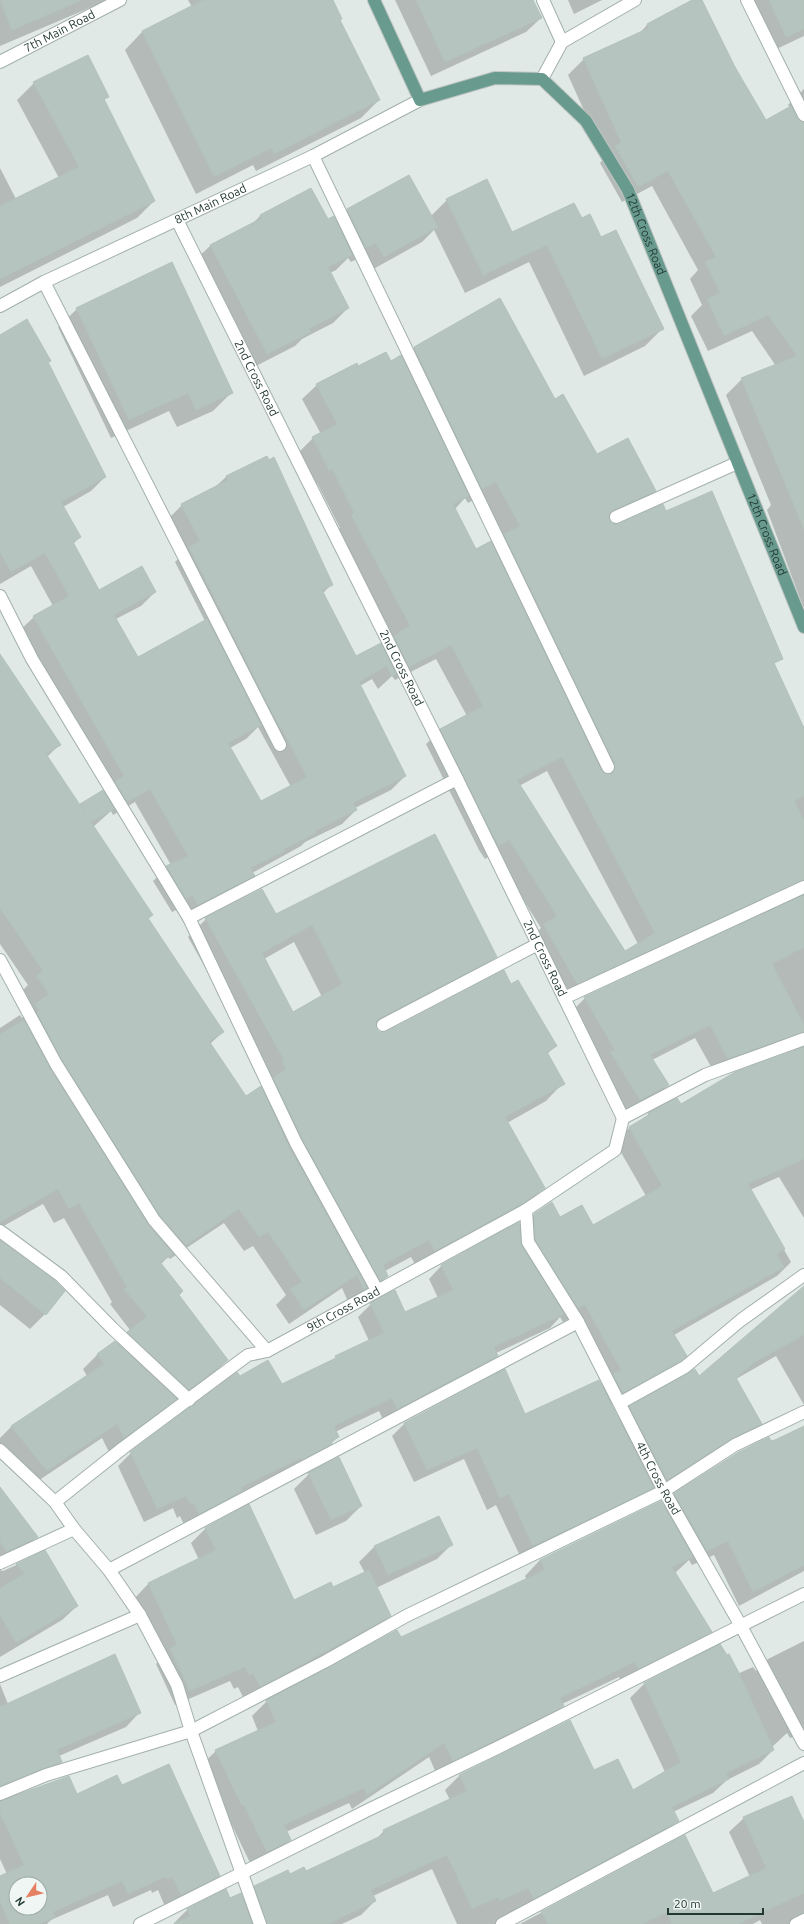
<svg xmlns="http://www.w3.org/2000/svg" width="804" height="1924" viewBox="0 0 804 1924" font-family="Ubuntu,sans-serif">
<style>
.shadow{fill:#0003;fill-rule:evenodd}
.building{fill:#b5c4be;stroke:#b3c2bb;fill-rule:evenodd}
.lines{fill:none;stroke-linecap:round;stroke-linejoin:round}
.minor-casing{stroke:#a3b0ac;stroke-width:14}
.major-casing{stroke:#bdc3c2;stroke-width:14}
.minor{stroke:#fff;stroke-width:12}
.major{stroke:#689b8d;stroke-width:12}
.labels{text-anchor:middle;stroke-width:3;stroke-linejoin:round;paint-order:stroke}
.street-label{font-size:12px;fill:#223832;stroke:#f0f6f3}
</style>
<rect width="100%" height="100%" fill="#e0e9e5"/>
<g class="shadow">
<polygon points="0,0 108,0 0,46"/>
<polygon points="188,0 332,0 339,20 379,100 361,118 256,171 253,165 196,194 125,50 142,32 192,7"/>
<polygon points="395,0 532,0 541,18 526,32 431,76"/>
<polygon points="568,0 602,0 574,14"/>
<polygon points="694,0 700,0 734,67 766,122 790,108 788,105 804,89 804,609 767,510 771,505 726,395 742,379 776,366 752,331 708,351 691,316 702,305 690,279 698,270 652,186 622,202 600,163 605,157 568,75 584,59 638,35 647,25"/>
<polygon points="746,0 804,0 804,36 770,52"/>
<polygon points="34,83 107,97 104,100 154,201 137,218 0,287 0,168 16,199 59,178 17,100"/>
<polygon points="447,200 512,233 581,219 601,238 663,328 645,346 584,376 529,262 465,293 434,230 422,242 368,272 361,257 351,262 348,258 336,270 330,273 348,308 333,323 302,339 295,346 252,368 195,260 210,246 251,225 261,215 335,222 347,210 431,216"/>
<path d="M 499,299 L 554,400 L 597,455 L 655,491 L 640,505 L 609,519 L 611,524 L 619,525 L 666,512 L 762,638 L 804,732 L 804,1218 L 779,1177 L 750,1190 L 791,1262 L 777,1276 L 674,1335 L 686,1355 L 665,1375 L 611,1405 L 618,1419 L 630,1407 L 699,1378 L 804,1288 L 804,1405 L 776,1356 L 736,1379 L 760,1424 L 746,1438 L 652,1494 L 650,1490 L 640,1500 L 521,1558 L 496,1505 L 487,1510 L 464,1459 L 414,1482 L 392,1436 L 405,1423 L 525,1416 L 601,1387 L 606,1382 L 571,1318 L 563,1322 L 560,1317 L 550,1328 L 496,1353 L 497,1355 L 484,1369 L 384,1422 L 379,1411 L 335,1432 L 338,1437 L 324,1450 L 238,1494 L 228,1504 L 185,1527 L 180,1516 L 177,1518 L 173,1508 L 144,1522 L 118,1466 L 131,1453 L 239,1377 L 281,1385 L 331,1362 L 336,1357 L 369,1341 L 358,1317 L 371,1304 L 404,1313 L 438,1298 L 429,1279 L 442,1265 L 519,1230 L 534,1215 L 560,1218 L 593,1226 L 646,1196 L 615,1142 L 629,1128 L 649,1114 L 681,1105 L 796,1051 L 795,1048 L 714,1072 L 695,1038 L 652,1060 L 668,1085 L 654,1099 L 626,1114 L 571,1012 L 585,998 L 796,900 L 794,895 L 562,998 L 529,940 L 541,928 L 494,853 L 485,859 L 479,850 L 426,744 L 441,730 L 467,716 L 436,659 L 395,680 L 392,676 L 378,689 L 372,679 L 360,686 L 405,776 L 391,790 L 355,808 L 356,810 L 342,824 L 305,842 L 301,846 L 252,873 L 253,875 L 239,889 L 184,918 L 178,909 L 172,912 L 153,881 L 171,865 L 135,802 L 113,815 L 111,811 L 93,827 L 152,915 L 148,919 L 223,1032 L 210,1044 L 245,1098 L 262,1091 L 267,1085 L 267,1078 L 188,937 L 206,919 L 275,915 L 496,957 L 478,974 L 375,1028 L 379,1032 L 387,1033 L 510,986 L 556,1046 L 547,1054 L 563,1083 L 546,1101 L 507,1123 L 543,1188 L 526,1206 L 417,1268 L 411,1257 L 385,1271 L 387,1276 L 369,1294 L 349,1304 L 342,1288 L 289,1324 L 276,1305 L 286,1295 L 253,1246 L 244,1251 L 224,1223 L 170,1259 L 168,1257 L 161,1264 L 178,1295 L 227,1360 L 212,1375 L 173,1404 L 172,1402 L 160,1413 L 109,1452 L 102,1438 L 32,1485 L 0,1445 L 0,1438 L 12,1426 L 87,1376 L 83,1369 L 97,1355 L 115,1342 L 116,1344 L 130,1330 L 110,1304 L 112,1302 L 64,1218 L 54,1223 L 43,1204 L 0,1228 L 0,1028 L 20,1015 L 22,1018 L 33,1007 L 22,991 L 28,985 L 0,944 L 0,656 L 59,745 L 47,757 L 79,806 L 104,795 L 110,789 L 20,630 L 34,617 L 53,606 L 31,566 L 0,584 L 0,336 L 49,361 L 47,363 L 105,477 L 91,491 L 63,507 L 80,537 L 73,544 L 99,591 L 155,592 L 141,606 L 116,619 L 138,658 L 205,621 L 175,562 L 185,552 L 168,519 L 182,505 L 214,488 L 226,477 L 267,457 L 332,584 L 322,594 L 355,657 L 383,649 L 394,638 L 337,530 L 340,528 L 317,483 L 314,484 L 298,453 L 313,438 L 321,434 L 302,399 L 317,385 L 358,368 L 402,360 L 414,348 ZM 481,496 L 504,536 L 492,547 L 475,550 L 455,509 L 465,498 L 468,503 ZM 258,727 L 291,787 L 260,802 L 230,748 L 246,739 ZM 547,771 L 638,944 L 625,952 L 519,786 ZM 294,942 L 322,997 L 293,1013 L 264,959 Z"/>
<polygon points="77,309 232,392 213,411 177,427 169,411 111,438 58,327"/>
<polygon points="0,1242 64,1291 45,1314 30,1329 0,1305"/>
<polygon points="804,1427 804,1571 739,1606 714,1555 692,1565 689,1560 675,1573 711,1631 696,1647 622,1683 619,1677 562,1704 563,1706 548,1721 437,1775 429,1757 352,1809 349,1803 286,1832 290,1840 275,1855 252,1867 229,1819 226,1820 200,1766 216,1751 258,1731 252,1716 267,1701 527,1580 525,1576 540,1560 663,1506 675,1494 739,1452 771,1442"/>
<polygon points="309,1474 361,1506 346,1521 316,1535 294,1489"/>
<polygon points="0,1489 36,1537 22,1552 0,1562"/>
<polygon points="206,1528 294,1601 332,1588 365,1573 359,1562 374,1547 451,1545 437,1559 376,1588 389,1616 375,1631 245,1701 238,1687 234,1689 230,1681 175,1705 156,1664 162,1658 134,1599 148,1584 199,1560 191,1543"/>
<polygon points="45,1552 77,1606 62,1620 0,1657 0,1570 3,1571"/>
<polygon points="804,1641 804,1733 790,1738 787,1733 772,1747 773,1750 759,1764 727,1780 713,1793 673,1812 677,1821 663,1836 497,1924 457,1924 432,1869 373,1896 375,1901 361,1915 342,1924 173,1924 187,1910 229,1899 242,1900 255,1887 289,1875 306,1872 375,1840 384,1831 450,1800 445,1790 460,1775 594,1771 632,1791 665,1772 630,1698 645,1683 737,1674 753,1667 756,1671 768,1659"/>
<polygon points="0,1684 8,1704 140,1712 126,1727 59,1756 61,1762 47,1776 0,1794"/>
<path d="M 121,1786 L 219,1875 L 204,1890 L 166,1909 L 158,1890 L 152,1893 L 151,1890 L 113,1907 L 108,1895 L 51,1920 L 47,1924 L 0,1924 L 0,1877 L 7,1874 L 0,1859 L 0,1804 L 76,1795 ZM 16,1884 L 40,1884 L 40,1908 L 16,1908 Z"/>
<polygon points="744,1818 804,1824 804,1924 762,1924 760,1920 753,1924 520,1924 685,1836 713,1895 750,1877 729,1832"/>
</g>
<g class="building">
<polygon points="0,0 82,0 12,30"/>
<polygon points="203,0 333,0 342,19 340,20 380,100 274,154 271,148 214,177 142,31"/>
<polygon points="416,0 533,0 542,18 445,62"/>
<polygon points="692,0 702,0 735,67 766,120 791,106 798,119 804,122 804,529 741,378 797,356 768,315 724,336 707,299 720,293 705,262 716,257 668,171 638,187 615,146 621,142 583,58 649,28 647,24"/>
<polygon points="769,0 804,0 804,29 786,37"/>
<polygon points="88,55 109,97 104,99 155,201 0,279 0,206 79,167 33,82"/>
<polygon points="409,175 438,227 384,257 376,243 366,248 347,209"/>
<polygon points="487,179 512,232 574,203 582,218 590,214 601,237 616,230 664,329 602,359 547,245 483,275 446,199"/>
<polygon points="311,188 328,219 334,216 352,255 328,267 349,308 309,329 311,332 267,354 210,245 262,218 260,215"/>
<polygon points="172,262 233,393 196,410 188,393 129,420 76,308"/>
<path d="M 500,298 L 555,399 L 563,394 L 597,454 L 628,438 L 656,491 L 613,510 L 609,516 L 611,523 L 619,524 L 663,504 L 666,511 L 712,491 L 783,659 L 774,663 L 804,728 L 804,796 L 794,801 L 804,821 L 804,880 L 577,984 L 543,924 L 557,916 L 509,840 L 499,846 L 493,836 L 440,729 L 483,706 L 451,645 L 409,667 L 394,636 L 399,634 L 398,632 L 410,626 L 351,515 L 354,513 L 332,469 L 329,471 L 312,437 L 337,424 L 316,384 L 357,363 L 358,366 L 386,352 L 391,361 L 401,355 L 469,496 L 453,504 L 476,549 L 491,541 L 601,770 L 607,774 L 612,774 L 615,768 L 615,764 L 504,534 L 520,526 L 496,482 L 482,489 L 414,347 ZM 562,757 L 655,933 L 625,951 L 517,780 Z"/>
<polygon points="27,319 51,361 48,362 106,477 61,502 81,537 73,542 99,590 142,566 156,592 114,615 138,657 207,619 261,725 228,743 261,801 307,777 281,727 280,728 189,547 200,541 181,504 228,480 226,476 267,456 269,460 274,457 333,585 322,590 356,656 381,643 396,674 392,676 386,666 359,682 406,776 353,803 357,810 315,831 316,833 284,849 285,851 250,868 255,876 198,905 192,895 186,899 166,866 188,856 150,789 127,802 115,782 124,776 33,616 69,596 45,553 11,572 0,552 0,335"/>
<polygon points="0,654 61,745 46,754 86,814 80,804 103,790 114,809 91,822 153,915 148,918 224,1032 209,1041 246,1096 261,1086 289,1147 367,1288 364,1290 357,1275 304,1310 290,1289 302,1282 268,1232 259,1237 239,1209 186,1245 160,1216 62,1060 37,1013 39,1011 35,1004 49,994 36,976 43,971 0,908"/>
<path d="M 435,834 L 497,957 L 380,1018 L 376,1021 L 376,1028 L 379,1032 L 386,1032 L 504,970 L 511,984 L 518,980 L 557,1046 L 547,1052 L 565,1084 L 505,1117 L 545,1188 L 522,1204 L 435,1251 L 429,1240 L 383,1265 L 388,1276 L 380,1281 L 303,1140 L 273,1078 L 286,1069 L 282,1062 L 284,1060 L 205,918 L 262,889 L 276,914 ZM 312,925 L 342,984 L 293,1012 L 262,953 Z"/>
<polygon points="804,895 804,947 772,964 804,1025 804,1032 728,1059 710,1025 650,1055 669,1085 640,1100 610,1052 615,1050 584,997"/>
<polygon points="24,1020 50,1068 148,1224 173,1254 160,1262 183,1291 179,1295 228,1360 189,1390 127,1332 147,1317 124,1289 127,1287 79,1203 69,1209 58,1189 0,1222 0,1034"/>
<polygon points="804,1047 804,1159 748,1184 785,1249 777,1254 784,1267 672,1331 687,1356 681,1361 623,1393 613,1374 621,1370 585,1305 578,1308 535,1240 534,1214 552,1202 560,1217 582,1205 593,1225 662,1186 629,1127 649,1115 648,1113 677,1098 681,1104 735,1072"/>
<polygon points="519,1222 522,1246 564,1314 494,1347 498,1356 397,1409 392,1398 334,1426 339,1437 331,1441 332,1444 302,1460 301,1458 241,1487 243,1491 199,1514 194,1503 190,1505 186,1496 157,1509 130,1452 237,1372 240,1376 268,1360 282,1384 336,1358 335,1356 384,1333 370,1303 395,1290 405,1312 453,1290 441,1265"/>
<polygon points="0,1240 54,1280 65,1291 46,1315 0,1278"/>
<polygon points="804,1286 804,1335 755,1362 736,1378 762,1424 731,1439 667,1480 629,1406 695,1369 699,1376"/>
<polygon points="115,1341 177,1399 124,1438 117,1424 47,1471 11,1426 104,1364 97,1354"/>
<polygon points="505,1369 525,1414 599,1380 654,1488 533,1546 509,1494 500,1498 477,1448 427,1470 404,1423"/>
<polygon points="804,1426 804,1565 753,1592 728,1541 707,1551 674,1493 739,1452 769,1437 771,1441 775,1440"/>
<polygon points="339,1457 362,1506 331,1520 308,1473"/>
<polygon points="0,1487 38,1537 7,1552 0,1542"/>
<polygon points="661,1501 693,1557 672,1567 712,1632 638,1669 635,1662 560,1698 564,1706 453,1761 444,1743 367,1795 364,1788 284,1825 291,1840 267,1852 244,1805 242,1806 215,1750 276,1722 266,1700 397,1630 401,1637 545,1570 540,1560"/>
<polygon points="249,1504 294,1600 331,1582 333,1587 369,1570 391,1616 260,1687 253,1673 249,1675 245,1667 190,1691 170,1648 177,1645 148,1583 216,1550 205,1528"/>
<polygon points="439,1516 453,1545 388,1575 374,1546"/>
<polygon points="45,1550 78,1606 16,1643 0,1615 0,1588 24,1574 16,1564"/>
<polygon points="720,1644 727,1655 729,1654 739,1673 774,1750 726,1773 729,1779 672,1807 679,1821 534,1899 528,1888 500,1901 498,1897 472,1909 447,1855 371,1890 376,1901 328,1924 267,1924 254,1886 288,1870 290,1874 304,1867 306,1871 385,1834 383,1830 467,1791 459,1775 570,1720 594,1770 618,1759 633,1790 681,1762 644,1683"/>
<polygon points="115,1654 141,1713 57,1750 62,1762 0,1786 0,1707"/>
<path d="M 169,1764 L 220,1876 L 181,1895 L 172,1877 L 167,1879 L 165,1877 L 128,1894 L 122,1881 L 53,1912 L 55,1917 L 39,1924 L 10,1924 L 0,1902 L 0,1876 L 24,1865 L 0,1813 L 0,1801 L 69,1776 L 77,1794 L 117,1775 L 122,1785 ZM 16,1884 L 40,1884 L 40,1908 L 16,1908 Z"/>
<polygon points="792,1796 804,1822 804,1893 738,1924 672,1924 667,1912 642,1924 548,1924 541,1912 685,1835 713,1893 766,1868 743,1817"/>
<polygon points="226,1889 230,1898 241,1893 252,1924 174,1924 190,1916 187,1909"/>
</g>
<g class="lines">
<g class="minor-casing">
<g id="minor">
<polyline points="543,0 562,42"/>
<polyline points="747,0 804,115"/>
<path id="s1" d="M 0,62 L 120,0"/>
<polyline points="542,79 562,42 635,0"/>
<polyline points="313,156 608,767"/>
<path id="s2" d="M 177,220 L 457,779 L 623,1118"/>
<polyline points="44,282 280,745"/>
<path id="s3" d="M 0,306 L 44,282 L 313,156 L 420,100"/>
<polyline points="616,517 737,463"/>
<polyline points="0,596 32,659 189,918 296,1143 377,1290"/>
<polyline points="189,918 457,779"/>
<polyline points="0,960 56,1064 154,1220 267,1351"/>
<polyline points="564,998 804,887"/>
<polyline points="383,1025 538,944"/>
<polyline points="623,1118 705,1075 804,1039"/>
<path id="s4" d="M 526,1210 L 528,1242 L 578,1322 L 664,1491 L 741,1626 L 804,1744"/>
<polyline points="0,1231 61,1276 112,1328 189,1400"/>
<polyline points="620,1403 685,1367 741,1320 804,1275"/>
<polyline points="0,1450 55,1502 74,1529 109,1570 140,1615 177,1685 191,1731 260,1924"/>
<path id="s5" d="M 55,1502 L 123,1448 L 248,1355 L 267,1351 L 526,1210 L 615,1150 L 623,1118"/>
<polyline points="0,1563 74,1529"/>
<polyline points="109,1570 578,1322"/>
<polyline points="0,1676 140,1615"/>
<polyline points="0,1794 46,1775 191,1731 326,1661 406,1616 664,1491 735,1445 804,1412"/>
<polyline points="140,1924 368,1810 497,1748 804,1594"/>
<polyline points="502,1924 804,1763"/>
<polyline points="796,1924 804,1920"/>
</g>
</g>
<g class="major-casing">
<g id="major">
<path id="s6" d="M 374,0 L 420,100 L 495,78 L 542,79 L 586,121 L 628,190 L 804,627"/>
</g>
</g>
<use href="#minor" class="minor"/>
<use href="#major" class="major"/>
</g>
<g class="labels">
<g class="street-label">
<text dy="4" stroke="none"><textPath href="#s1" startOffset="67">7th Main Road</textPath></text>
<text dy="4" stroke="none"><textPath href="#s3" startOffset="234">8th Main Road</textPath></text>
<text dy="4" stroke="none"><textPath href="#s6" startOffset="424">12th Cross Road</textPath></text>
<text dy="4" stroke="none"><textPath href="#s2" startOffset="177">2nd Cross Road</textPath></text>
<text dy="4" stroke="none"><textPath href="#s6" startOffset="748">12th Cross Road</textPath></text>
<text dy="4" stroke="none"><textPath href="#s2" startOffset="501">2nd Cross Road</textPath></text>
<text dy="4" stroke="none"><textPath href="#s2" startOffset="825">2nd Cross Road</textPath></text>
<text dy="4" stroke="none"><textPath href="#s5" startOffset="349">9th Cross Road</textPath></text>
<text dy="4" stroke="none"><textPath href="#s4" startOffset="302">4th Cross Road</textPath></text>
</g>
</g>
<g transform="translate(28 1896) rotate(235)"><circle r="19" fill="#f0f6f3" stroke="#9eaaa6"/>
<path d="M0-3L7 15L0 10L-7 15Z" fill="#e58062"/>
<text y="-6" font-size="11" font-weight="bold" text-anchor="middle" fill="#223832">N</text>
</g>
<path d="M668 1908v6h95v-6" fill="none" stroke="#223832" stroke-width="2"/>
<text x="674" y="1908" font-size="12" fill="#223832" stroke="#f0f6f3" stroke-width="3" paint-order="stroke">20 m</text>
</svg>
